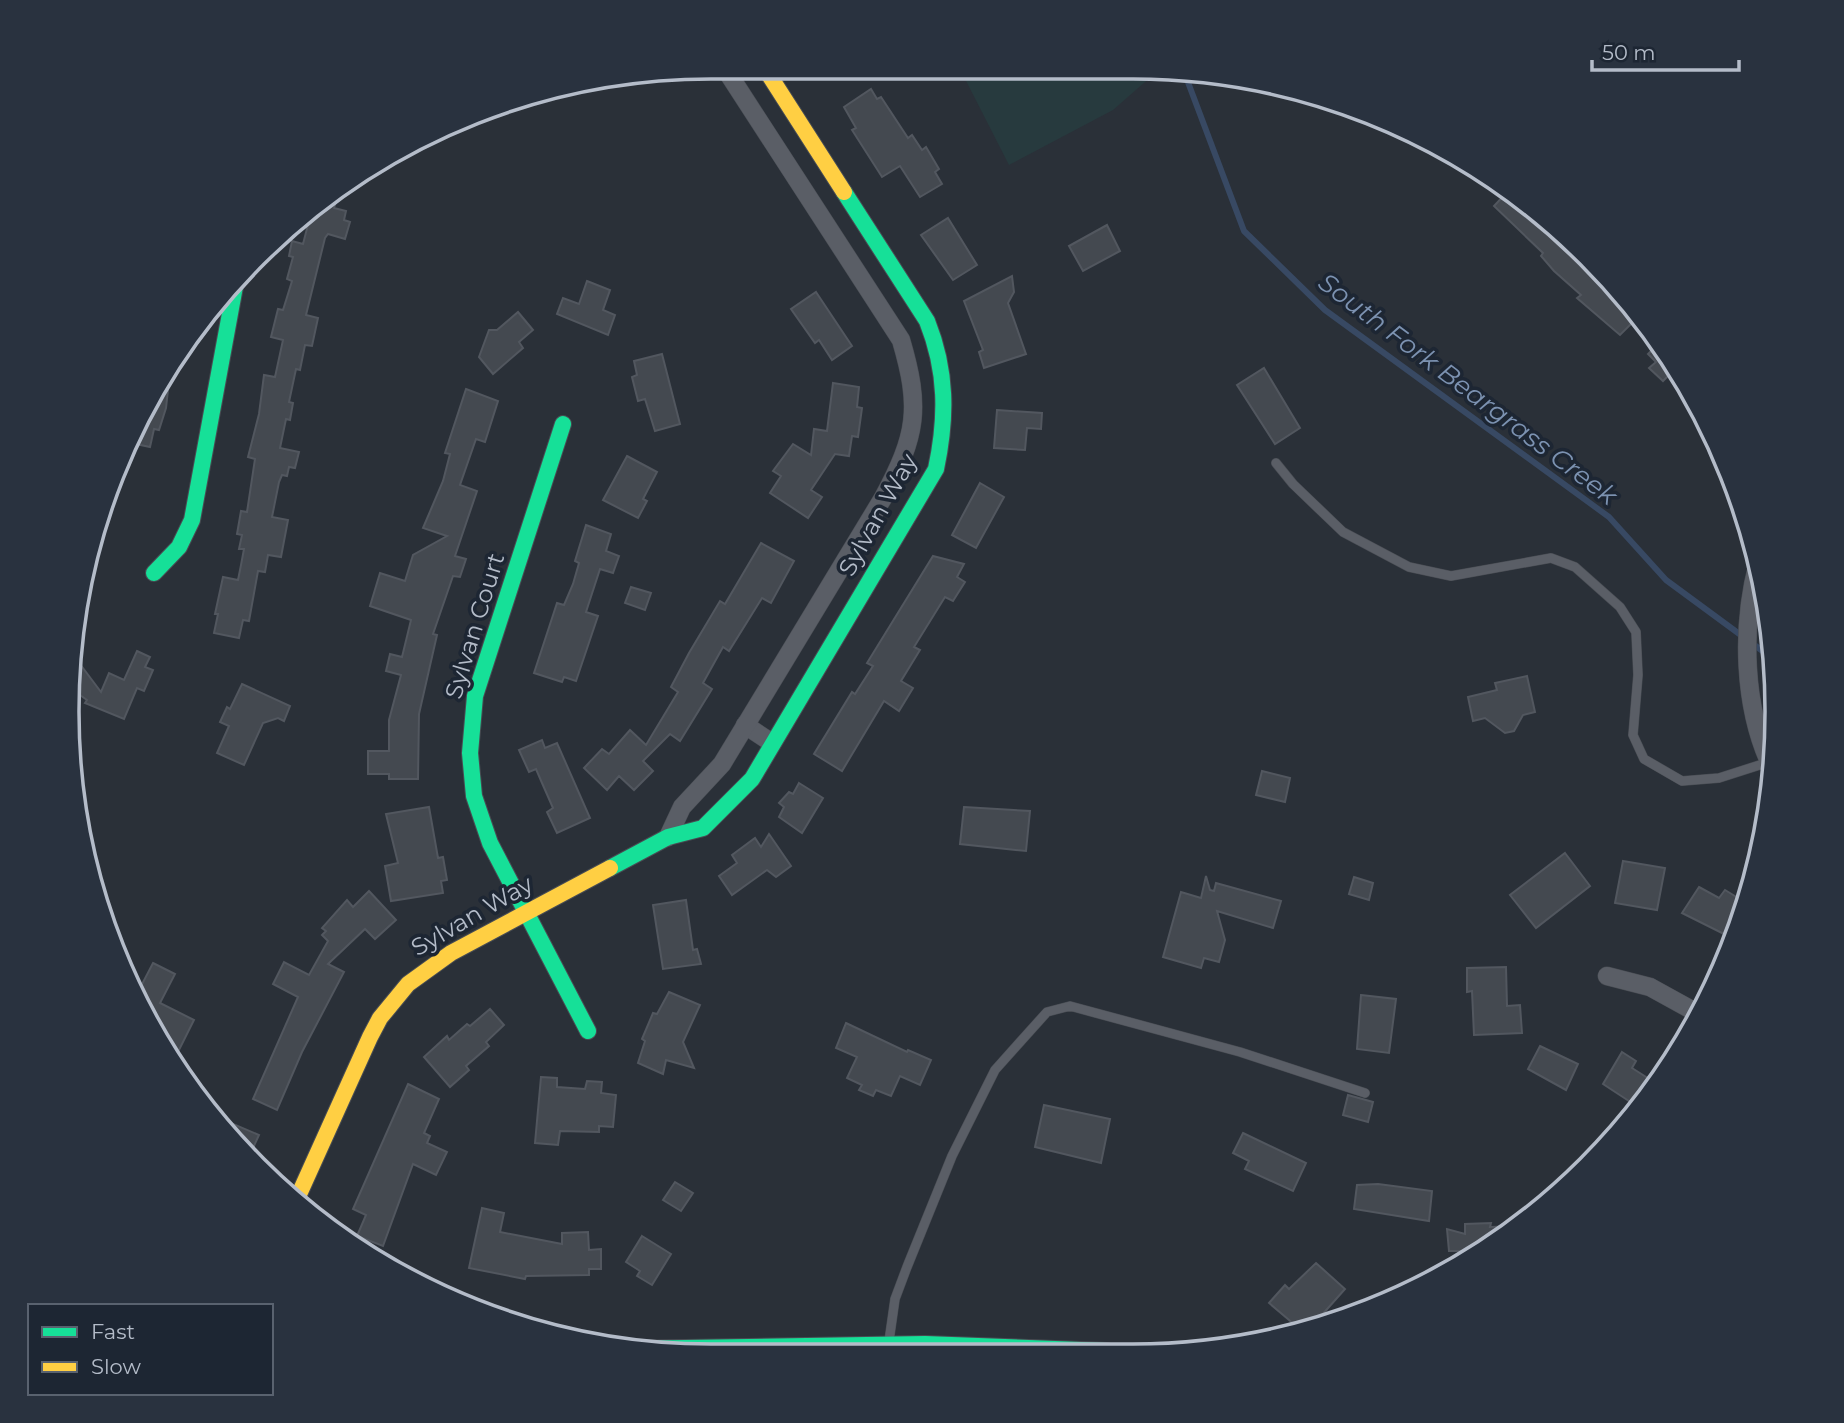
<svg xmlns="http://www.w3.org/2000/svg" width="1844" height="1423" viewBox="0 0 1844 1423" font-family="Montserrat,sans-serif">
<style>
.green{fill:#273a3e}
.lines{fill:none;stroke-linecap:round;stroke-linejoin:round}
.stream{stroke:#384963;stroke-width:6}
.building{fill:#444950;stroke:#52575f;stroke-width:2}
.lane-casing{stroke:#484c53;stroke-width:10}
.street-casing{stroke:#484c53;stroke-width:19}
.fast-casing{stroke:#484c53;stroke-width:18}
.slow-casing{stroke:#484c53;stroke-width:18}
.lane{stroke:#5a5e66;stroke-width:9}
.street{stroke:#5a5e66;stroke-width:18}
.fast{stroke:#16e098;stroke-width:16}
.slow{stroke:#ffcf43;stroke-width:16}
.labels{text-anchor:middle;stroke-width:7;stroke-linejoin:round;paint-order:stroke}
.street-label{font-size:24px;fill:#b4bcc9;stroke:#1d2633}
.water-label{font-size:26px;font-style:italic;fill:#7c92b1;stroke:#1d2633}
.rim{fill:none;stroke:#b4bcc9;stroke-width:3.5}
</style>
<rect width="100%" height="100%" fill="#2a3038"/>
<polygon class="green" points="959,67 1161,68 1113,110 1009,165"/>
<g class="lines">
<polyline class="stream" points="1183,69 1244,231 1325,310 1609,517 1666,580 1772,658"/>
</g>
<g class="building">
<polygon points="871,89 877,99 881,97 908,138 912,135 922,150 926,147 939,169 935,172 942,184 920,197 900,166 882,177 852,130 856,128 844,107"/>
<polygon points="1509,190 1525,200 1636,319 1620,335 1577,298 1581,295 1554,271 1541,256 1543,253 1494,206"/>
<polygon points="339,192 334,208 346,211 344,220 350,222 345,239 328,234 325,238 306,315 318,318 312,346 305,345 300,370 296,369 289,402 293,403 290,420 286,419 280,448 299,452 295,468 289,467 287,476 282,475 279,482 272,517 288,520 281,557 268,555 265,572 258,571 249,621 243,620 239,638 214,633 218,614 215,614 223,577 238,580 241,565 244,549 239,549 242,535 237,534 241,511 247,512 255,459 248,457 259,414 264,375 275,377 283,340 271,337 278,309 283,310 292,281 287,279 293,257 289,256 292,241 303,244 311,213"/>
<polygon points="948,218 977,265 953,280 921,235"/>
<polygon points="1107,225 1120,251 1083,271 1069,246"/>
<polygon points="1012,276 1014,292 1008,303 1026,354 984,368 979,352 983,350 964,301"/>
<polygon points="587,281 610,290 603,310 615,315 608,335 557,314 563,298 579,304"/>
<polygon points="816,292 852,346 832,360 819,340 815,343 791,309"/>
<polygon points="518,312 533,330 519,342 523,348 493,374 479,357 489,330 497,330"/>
<polygon points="1659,343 1672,358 1688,388 1685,391 1669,375 1663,381 1649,368 1656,362 1648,354"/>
<polygon points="662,354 680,424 655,431 645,399 638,401 632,377 637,375 634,361"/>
<polygon points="1264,368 1300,428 1275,444 1237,385"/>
<polygon points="833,383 859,387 857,407 862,408 858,437 852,436 849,456 835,454 811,490 822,497 808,518 770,493 781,476 773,471 793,444 811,455 814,429 827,431"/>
<polygon points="156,385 168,390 166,408 159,430 154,429 150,447 131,443"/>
<polygon points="466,389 498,401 485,442 476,439 460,485 477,491 455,556 466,559 460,577 453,576 433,634 437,635 419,714 418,779 389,779 389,774 368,774 368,751 389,751 389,720 401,675 386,671 390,654 402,657 411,620 370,606 380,573 405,581 413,555 447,536 423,528 443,481 450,454 445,453"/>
<polygon points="997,410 1042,413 1041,429 1027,428 1025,450 994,448"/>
<polygon points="627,456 657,472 643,499 647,501 638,518 603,500"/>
<polygon points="980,483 1004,497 976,548 952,535"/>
<polygon points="586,525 611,534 606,551 619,556 613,573 600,569 586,612 598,616 576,681 564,677 562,682 534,673 557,603 564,605 573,584 579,563 575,561"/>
<polygon points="761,543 794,561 771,603 762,598 729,651 723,647 703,683 712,689 680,741 670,734 643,761 653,771 634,790 619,776 607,790 584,768 602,749 609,754 630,730 646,745 678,692 671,687 689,653 720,601 725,604"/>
<polygon points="933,556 964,564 957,577 965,582 953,601 945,597 914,647 920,650 901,681 913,688 899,711 884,701 842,771 814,754 852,692 855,694 873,666 867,663"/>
<polygon points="631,587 651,593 645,610 625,603"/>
<polygon points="137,651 150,657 145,667 153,670 144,691 137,688 124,719 85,703 87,700 70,688 74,656 101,692 109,673 124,680"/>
<polygon points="1527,676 1535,712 1523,715 1514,731 1505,733 1485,718 1473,721 1468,697 1497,690 1495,683"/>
<polygon points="242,684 290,706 284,721 278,718 263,723 244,765 217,753 229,726 220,722 227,707 230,709"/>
<polygon points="542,740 545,748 557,743 590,818 557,833 547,812 553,808 542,783 536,769 529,772 519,750"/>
<polygon points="1262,771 1290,778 1285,802 1256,795"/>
<polygon points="799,783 823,798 802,833 779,817 784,807 779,803 789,792 793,794"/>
<polygon points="429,807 438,858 443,857 447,880 441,881 443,893 391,901 385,866 398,863 386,814"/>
<polygon points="964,807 1030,811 1026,851 960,844"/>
<polygon points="769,834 791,866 776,877 767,870 732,895 719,876 737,863 732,855 755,838 761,847"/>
<polygon points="1565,853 1590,886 1536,928 1510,895"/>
<polygon points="1623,861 1665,868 1657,910 1615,903"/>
<polygon points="1206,876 1210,890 1214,891 1216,883 1281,901 1273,928 1217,911 1225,940 1219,962 1204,958 1201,968 1163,957 1181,892 1201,898"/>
<polygon points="1354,877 1373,883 1369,900 1349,894"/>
<polygon points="1699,887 1719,898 1725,890 1743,901 1738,909 1743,912 1734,939 1682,913"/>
<polygon points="369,891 396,920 375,939 365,929 328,964 344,972 302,1052 277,1110 253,1099 298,997 273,984 284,962 309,975 328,941 322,935 326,931 322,928 347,900 353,907"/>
<polygon points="686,900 693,950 697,949 701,964 663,969 653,905"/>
<polygon points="153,963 175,974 160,1003 194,1020 172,1064 139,990"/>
<polygon points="1506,967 1507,1006 1520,1005 1522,1033 1474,1035 1472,991 1467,992 1467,968"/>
<polygon points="669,992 700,1005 683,1042 694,1068 666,1060 663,1074 638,1063 645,1041 642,1039 653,1013 657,1014"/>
<polygon points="1361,995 1396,999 1389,1053 1357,1049"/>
<polygon points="490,1009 504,1025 486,1042 489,1046 466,1066 469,1070 450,1087 424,1057 447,1036 449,1040 467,1024 470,1026"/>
<polygon points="846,1023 907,1052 908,1050 931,1060 920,1085 900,1076 891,1096 876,1090 873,1096 859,1090 862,1085 847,1078 857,1057 836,1048"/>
<polygon points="1540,1046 1578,1064 1566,1090 1528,1069"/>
<polygon points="1622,1052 1636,1061 1632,1068 1657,1084 1638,1107 1603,1084"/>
<polygon points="541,1077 557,1078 557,1087 585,1089 587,1081 602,1082 601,1093 616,1095 613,1127 599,1126 599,1132 560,1131 558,1145 535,1143"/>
<polygon points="408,1084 439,1099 424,1133 430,1136 427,1143 447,1152 436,1175 413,1164 383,1246 357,1236 366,1215 353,1209"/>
<polygon points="1348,1095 1373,1102 1368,1122 1343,1115"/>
<polygon points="1044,1105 1110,1119 1101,1163 1035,1147"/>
<polygon points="212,1115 259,1135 248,1159 236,1144"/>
<polygon points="1243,1133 1306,1163 1293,1191 1245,1169 1249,1161 1233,1153"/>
<polygon points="675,1182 693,1193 681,1211 663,1200"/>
<polygon points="1378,1184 1432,1191 1429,1221 1354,1209 1357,1185"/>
<polygon points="482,1208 504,1213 500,1232 562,1244 562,1233 588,1232 589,1250 601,1249 601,1269 589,1269 589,1275 526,1276 525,1279 469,1268"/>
<polygon points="1491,1223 1490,1227 1517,1226 1491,1248 1469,1259 1469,1251 1449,1251 1447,1229 1465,1234 1465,1224"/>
<polygon points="642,1236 671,1254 652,1285 637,1276 640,1271 626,1262"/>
<polygon points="1316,1263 1345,1289 1321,1316 1331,1324 1302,1331 1269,1303 1285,1285 1289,1289"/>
</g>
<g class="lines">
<g class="lane-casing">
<g id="lane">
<polyline points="1276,463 1293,484 1343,532 1409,567 1451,576 1551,558 1575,567 1620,607 1636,632 1638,675 1633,735 1644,759 1682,781 1719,778 1769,762"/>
<polyline points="889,1341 895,1299 907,1267 952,1156 995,1070 1047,1012 1070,1006 1240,1052 1365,1093"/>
</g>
</g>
<g class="street-casing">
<g id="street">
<path d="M 1758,563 C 1741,627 1743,708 1772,768"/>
<polyline points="745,725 772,743"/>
<path d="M 668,837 L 682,807 L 722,764 L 883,498 C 917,435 921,408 901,340 L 724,67"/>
<polyline points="1607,976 1650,987 1699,1014"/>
</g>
</g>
<g class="fast-casing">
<g id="fast">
<polyline points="563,424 475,696 470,753 474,796 490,843 588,1031"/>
<polyline points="154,573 179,547 192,520 236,281"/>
<path d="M 610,868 L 668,837 L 703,828 L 752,779 L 936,469 C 947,417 947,371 927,321 L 844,192"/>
<polyline points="621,1349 925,1344 1107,1351"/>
</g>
</g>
<g class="slow-casing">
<g id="slow">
<polyline points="764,67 844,192"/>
<polyline points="296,1201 370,1037 380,1018 408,984 451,953 610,868"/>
</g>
</g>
<use href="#lane" class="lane"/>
<use href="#street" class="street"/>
<use href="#fast" class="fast"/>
<use href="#slow" class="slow"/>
</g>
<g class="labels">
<g class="street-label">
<text transform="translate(878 515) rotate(-61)" y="8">Sylvan Way</text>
<text transform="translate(475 626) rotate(-73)" y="8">Sylvan Court</text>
<text transform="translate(472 916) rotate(-30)" y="8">Sylvan Way</text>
</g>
<g class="water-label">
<text transform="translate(1468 389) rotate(37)" y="9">South Fork Beargrass Creek</text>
</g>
</g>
<path d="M0 0H1844V1423H0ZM711 79H1133A632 632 0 0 1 1765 711V712A632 632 0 0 1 1133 1344H711A632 632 0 0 1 79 712V711A632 632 0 0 1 711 79Z" fill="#29323f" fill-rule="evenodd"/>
<path class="rim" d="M711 79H1133A632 632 0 0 1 1765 711V712A632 632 0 0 1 1133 1344H711A632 632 0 0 1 79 712V711A632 632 0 0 1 711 79Z"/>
<rect x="28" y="1304" width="245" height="91" fill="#1d2633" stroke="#59626f" stroke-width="2"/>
<rect x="42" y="1327" width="35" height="10" fill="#16e098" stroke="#59626f" stroke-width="2"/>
<text x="91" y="1339" font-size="21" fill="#b4bcc9">Fast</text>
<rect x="42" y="1362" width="35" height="10" fill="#ffcf43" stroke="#59626f" stroke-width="2"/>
<text x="91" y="1374" font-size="21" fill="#b4bcc9">Slow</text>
<path d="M1592 60v10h147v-10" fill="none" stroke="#b4bcc9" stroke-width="3.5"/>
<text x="1602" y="60" font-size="21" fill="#b4bcc9" stroke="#1d2633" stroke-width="5" paint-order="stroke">50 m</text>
</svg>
